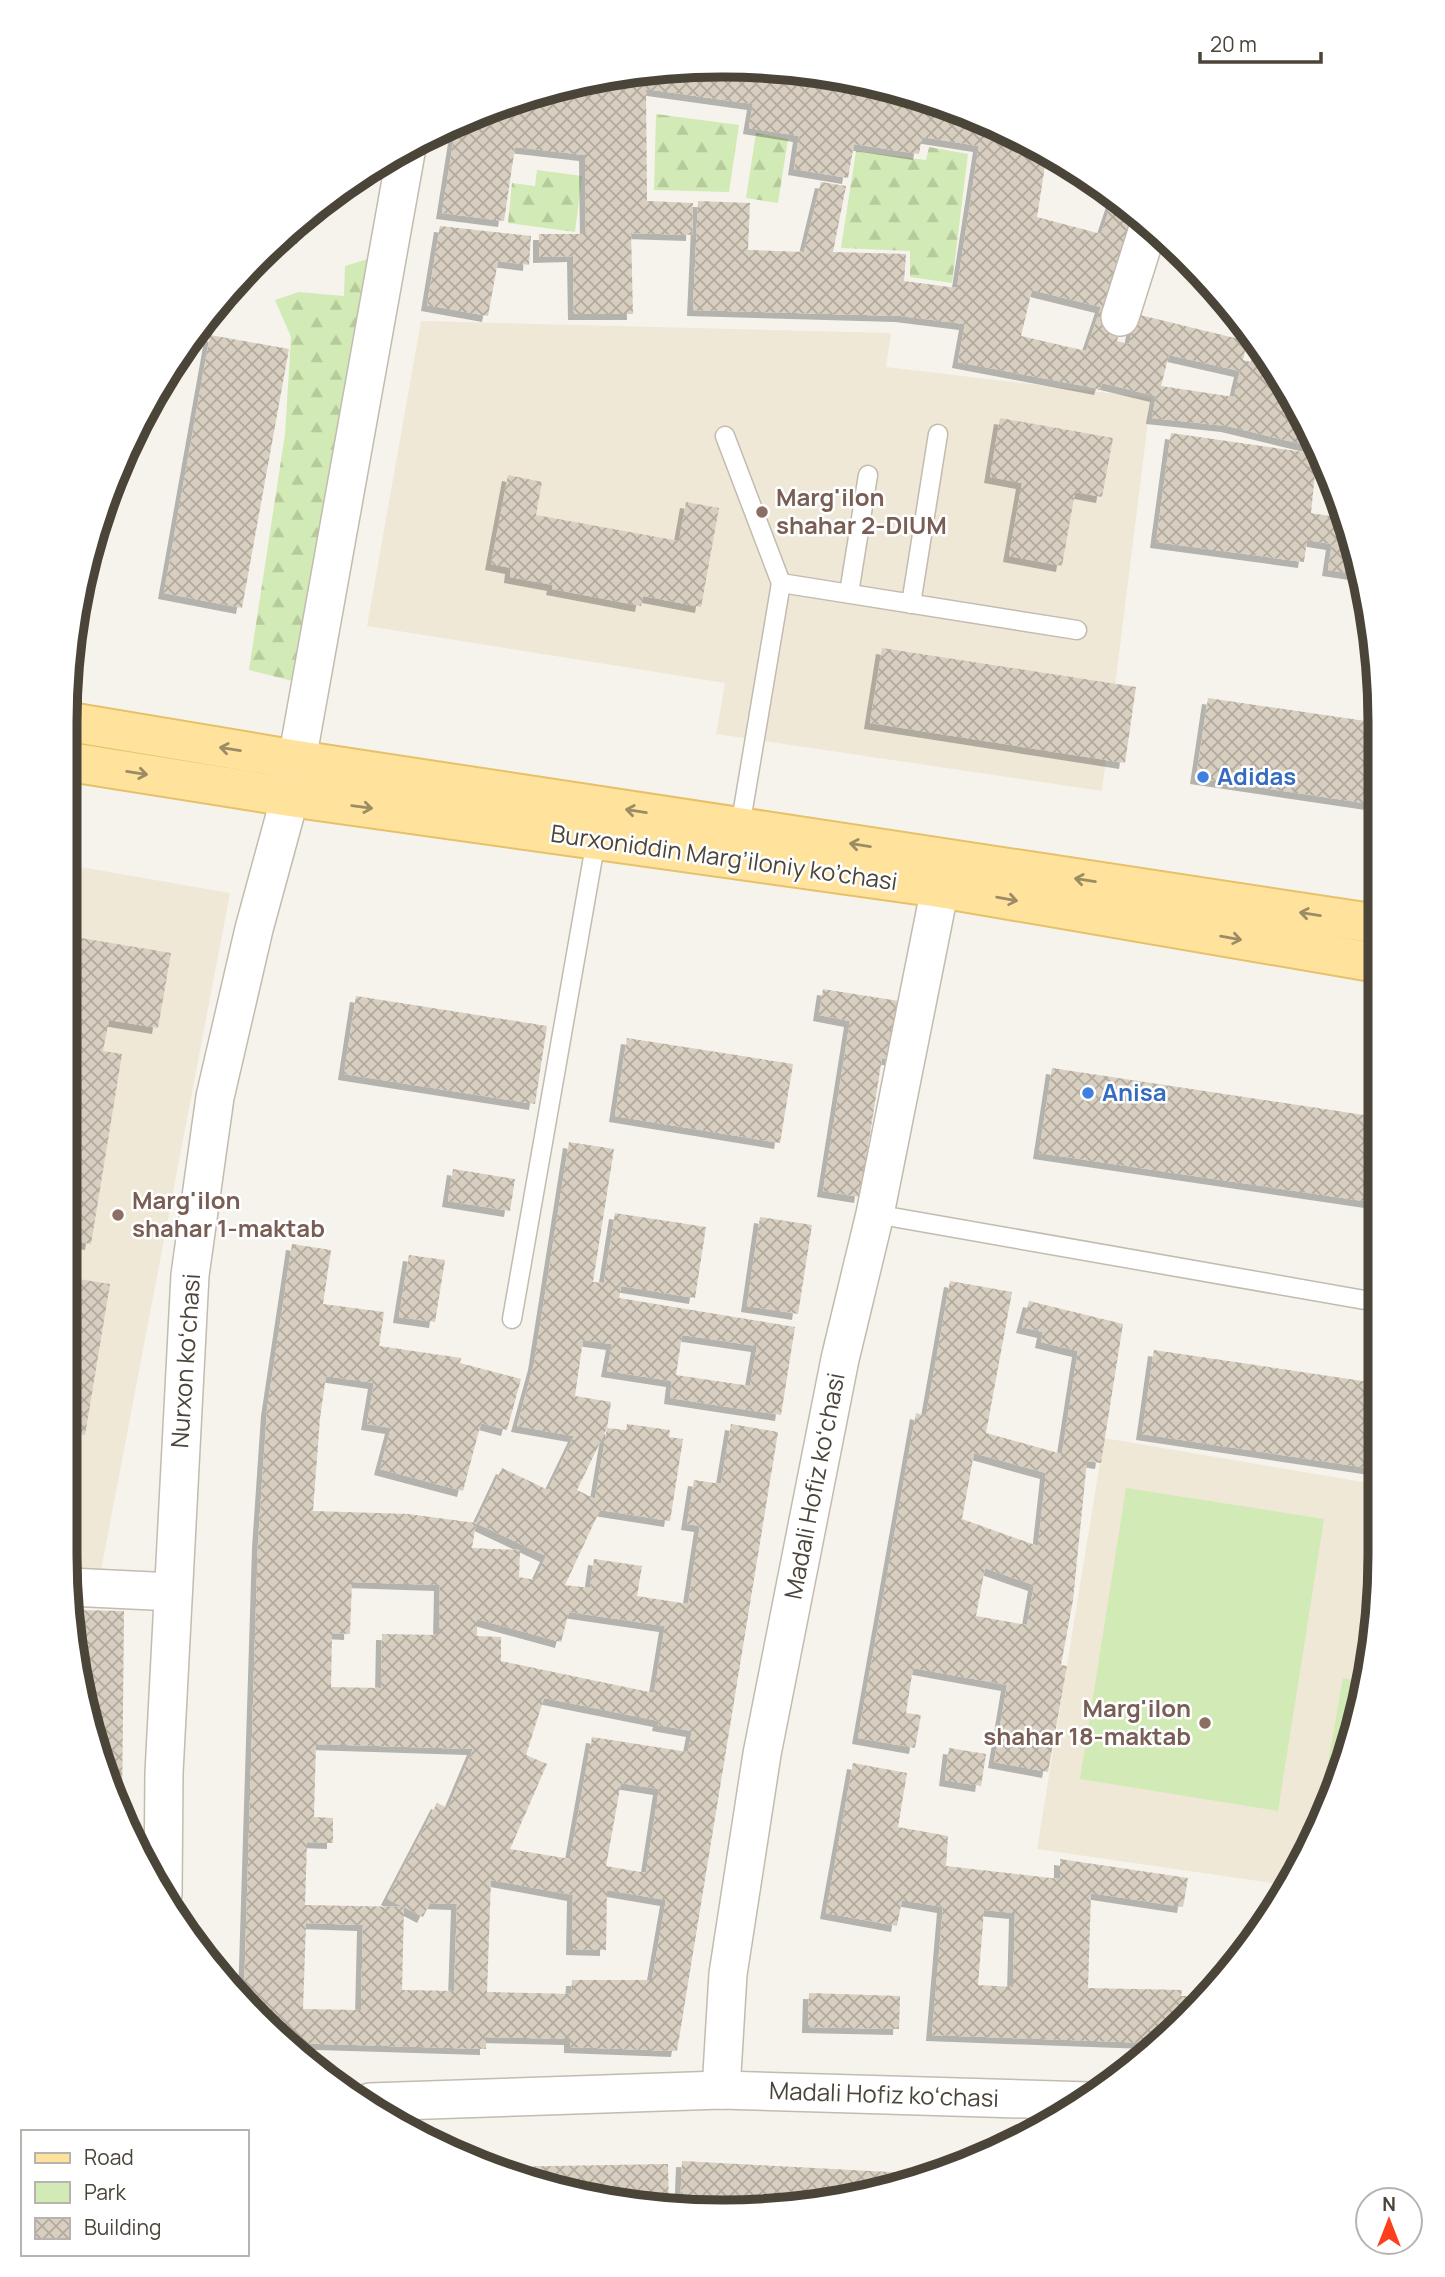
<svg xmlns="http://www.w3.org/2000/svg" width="1445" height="2277" viewBox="0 0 1445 2277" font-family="Manrope,sans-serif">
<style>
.education{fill:#efe8d6}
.green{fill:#d2eab5}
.forest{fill:url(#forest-firs)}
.building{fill:url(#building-cross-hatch);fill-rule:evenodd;filter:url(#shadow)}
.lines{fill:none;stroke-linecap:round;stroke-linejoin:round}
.lane-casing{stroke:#c2bbae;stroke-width:21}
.street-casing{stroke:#c2bbae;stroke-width:40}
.primary-casing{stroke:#e6c16a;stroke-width:42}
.lane{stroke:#fff;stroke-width:18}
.street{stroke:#fff;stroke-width:37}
.primary{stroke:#ffe39c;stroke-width:38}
.oneway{stroke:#9c8c66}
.education-dot{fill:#8d6e63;stroke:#fff;stroke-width:2.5}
.shop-dot{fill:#3f7fe0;stroke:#fff;stroke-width:2.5}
.labels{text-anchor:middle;stroke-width:5;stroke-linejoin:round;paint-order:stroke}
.education-label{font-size:24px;font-weight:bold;fill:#785e54;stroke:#fff;text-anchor:start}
.shop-label{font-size:24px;font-weight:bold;fill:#366cbe;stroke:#fff;text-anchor:start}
.street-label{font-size:24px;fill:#4b4439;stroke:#fff}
.rim{fill:none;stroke:#4b4439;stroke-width:9}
</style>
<defs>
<pattern id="forest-firs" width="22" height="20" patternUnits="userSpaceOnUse" patternTransform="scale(1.75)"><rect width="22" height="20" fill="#d2eab5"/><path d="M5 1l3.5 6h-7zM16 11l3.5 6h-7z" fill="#b6ca9c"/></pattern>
<pattern id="building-cross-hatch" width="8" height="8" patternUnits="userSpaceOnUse" patternTransform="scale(1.75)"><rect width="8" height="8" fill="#d8cfc1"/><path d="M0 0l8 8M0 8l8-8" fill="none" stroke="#b1aa9e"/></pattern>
<filter id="shadow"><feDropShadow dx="-6" dy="6" stdDeviation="0" flood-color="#0004"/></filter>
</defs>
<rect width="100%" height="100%" fill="#f6f3ec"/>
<g class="education">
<polygon points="421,321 891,333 886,367 1151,398 1102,791 716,734 725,683 367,626"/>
<polygon points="69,865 230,893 99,1581 68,1575 65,1554"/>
<polygon points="1104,1438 1375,1484 1375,1640 1330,1806 1285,1885 1037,1849"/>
</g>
<g class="green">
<polygon points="1126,1488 1324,1519 1278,1811 1080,1779"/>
<polygon points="1343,1678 1364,1682 1335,1788 1324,1786"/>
</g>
<g class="forest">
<polygon points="656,114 739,125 729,192 654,190"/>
<polygon points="756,133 788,139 778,203 746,198"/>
<polygon points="929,147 968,154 952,283 910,277 910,251 841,248 856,151 926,160"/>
<polygon points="537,170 582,176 575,232 508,223 512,183 535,186"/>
<polygon points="368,259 296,682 249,670 285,434 291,337 275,300 299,292 344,296 345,266"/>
</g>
<g class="building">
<path d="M 766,66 L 893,87 L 1014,133 L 1047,153 L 1037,217 L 1101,234 L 1114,195 L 1123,201 L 1140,217 L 1106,329 L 1119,333 L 1117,341 L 1129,344 L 1136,314 L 1247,341 L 1243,360 L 1255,363 L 1259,348 L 1292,394 L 1314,447 L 1227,426 L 1152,418 L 1156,396 L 1102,383 L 1100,389 L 958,362 L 965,324 L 901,316 L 693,310 L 698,201 L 750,203 L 748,250 L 804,252 L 821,182 L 846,186 L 833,252 L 906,254 L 904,281 L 957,288 L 979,146 L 922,137 L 919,154 L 854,144 L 848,178 L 794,169 L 799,136 L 749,128 L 753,104 L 646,89 L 647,201 L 693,203 L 692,235 L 631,233 L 633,314 L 574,314 L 573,256 L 539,257 L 539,234 L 586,234 L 585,155 L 515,147 L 504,221 L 442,213 L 456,125 L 511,100 L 609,77 L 617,78 L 617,75 L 637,70 ZM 1032,290 L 1101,307 L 1086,351 L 1021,336 ZM 1169,355 L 1240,371 L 1234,397 L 1161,386 Z"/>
<polygon points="307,215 303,238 283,235 289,228"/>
<polygon points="440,226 531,236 529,265 498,261 488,316 427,305"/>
<polygon points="210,335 289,349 242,608 164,593"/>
<polygon points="1000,418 1113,438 1102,497 1075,492 1062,566 1009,556 1022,483 990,477"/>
<polygon points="1171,433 1317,454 1311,513 1335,517 1337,503 1358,552 1362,575 1328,570 1332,544 1307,540 1304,562 1156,542"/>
<polygon points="508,475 542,482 536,515 679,541 686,502 719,508 701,607 643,596 641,606 552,589 553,585 510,577 511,568 491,564"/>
<polygon points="882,648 1136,687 1125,763 870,723"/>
<polygon points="1208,698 1379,723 1378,805 1196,778"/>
<polygon points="69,936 171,953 158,1028 109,1020 103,1051 122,1054 91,1244 72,1241 68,1263 68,1046 75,1047 81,1015 68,1013"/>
<polygon points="823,989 905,1002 895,1060 882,1058 860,1197 823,1191 850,1021 819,1015"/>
<polygon points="356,996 547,1026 535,1104 344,1074"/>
<polygon points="627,1038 793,1064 780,1143 615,1116"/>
<polygon points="1052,1068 1377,1117 1377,1203 1039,1153"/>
<path d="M 569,1142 L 614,1149 L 593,1282 L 604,1283 L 615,1213 L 706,1227 L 695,1298 L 621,1286 L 619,1298 L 795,1327 L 781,1415 L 670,1398 L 672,1381 L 607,1371 L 612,1344 L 583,1340 L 575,1396 L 611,1402 L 607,1428 L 577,1490 L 595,1499 L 607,1428 L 626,1430 L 627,1424 L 670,1430 L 669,1437 L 683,1439 L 670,1521 L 600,1510 L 565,1585 L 590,1588 L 594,1559 L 642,1566 L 637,1596 L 688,1604 L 700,1526 L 687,1524 L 694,1480 L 721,1484 L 731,1424 L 778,1432 L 677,2051 L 570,2047 L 570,2039 L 486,2037 L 486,2049 L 291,2043 L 244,1993 L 258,1542 L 267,1410 L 292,1244 L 331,1250 L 323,1304 L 384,1312 L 379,1346 L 461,1358 L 460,1363 L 521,1379 L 507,1430 L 481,1423 L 463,1491 L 380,1469 L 391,1428 L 367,1424 L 374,1383 L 326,1376 L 320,1418 L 313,1511 L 408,1514 L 476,1523 L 472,1548 L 520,1550 L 519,1577 L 535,1580 L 546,1556 L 476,1523 L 502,1468 L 548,1490 L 574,1436 L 517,1426 L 534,1364 ZM 682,1335 L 757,1346 L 750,1386 L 676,1375 ZM 352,1582 L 440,1585 L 439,1635 L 382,1634 L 381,1688 L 331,1687 L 332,1633 L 350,1634 ZM 569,1612 L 665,1626 L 654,1693 L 501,1661 L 501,1637 L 477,1636 L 477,1619 L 561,1642 ZM 544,1698 L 659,1721 L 658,1725 L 692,1731 L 688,1752 L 592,1737 L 570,1859 L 510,1849 L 547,1764 L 526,1755 ZM 316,1744 L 473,1749 L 448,1808 L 437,1803 L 387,1899 L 404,1907 L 305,1905 L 307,1842 L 333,1843 L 333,1818 L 314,1817 ZM 621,1783 L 659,1789 L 646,1873 L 606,1866 ZM 491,1880 L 573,1895 L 572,1949 L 606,1950 L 607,1890 L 666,1900 L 652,1980 L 572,1980 L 571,1994 L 487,1992 ZM 430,1903 L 457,1904 L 454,1991 L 402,1990 L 404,1907 L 423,1917 ZM 306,1923 L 363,1925 L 361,2010 L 303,2009 Z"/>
<polygon points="453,1169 515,1179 510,1211 448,1201"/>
<polygon points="760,1217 812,1225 798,1314 747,1306"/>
<polygon points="409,1255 445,1260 435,1322 399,1317"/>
<polygon points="66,1277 110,1284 85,1435 65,1432"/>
<path d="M 950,1281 L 1012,1292 L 986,1433 L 1062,1454 L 1078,1351 L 1041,1342 L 1043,1332 L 1022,1327 L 1029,1301 L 1123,1324 L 1101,1463 L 1087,1461 L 1073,1600 L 1061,1665 L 1067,1666 L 1048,1772 L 994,1762 L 1007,1685 L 913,1668 L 906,1713 L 921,1715 L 915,1748 L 858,1738 L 916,1413 L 926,1416 ZM 974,1453 L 1046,1473 L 1038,1546 L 962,1519 ZM 985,1568 L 1034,1585 L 1027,1625 L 976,1616 Z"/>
<polygon points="1154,1350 1376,1383 1375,1469 1142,1434"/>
<polygon points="74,1610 124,1611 122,1811 100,1766"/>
<polygon points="949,1748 986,1754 981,1786 945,1780"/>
<path d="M 853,1763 L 907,1773 L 898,1827 L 948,1836 L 946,1866 L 1060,1879 L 1060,1859 L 1188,1878 L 1183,1907 L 1091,1893 L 1088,1988 L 1182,1990 L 1181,1996 L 1200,1996 L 1151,2043 L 932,2035 L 943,1907 L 902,1900 L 897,1926 L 826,1913 ZM 984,1910 L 1015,1913 L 1013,1987 L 978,1985 Z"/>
<polygon points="809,1993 900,1996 899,2029 808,2027"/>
<polygon points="682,2161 890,2172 925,2175 893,2190 680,2211"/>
<polygon points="668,2164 669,2209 511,2177 491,2167"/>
</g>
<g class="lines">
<g class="lane-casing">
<g id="lane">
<polyline points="725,436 781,583"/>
<polyline points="849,593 868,475"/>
<polyline points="911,604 938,434"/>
<polyline points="740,827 781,583 1077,630"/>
<polyline points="875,1214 1376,1302"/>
<polyline points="512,1319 596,840"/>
</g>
</g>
<g class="street-casing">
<g id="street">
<polyline points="1120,317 1149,225"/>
<polyline points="70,1587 173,1592"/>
<polyline points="163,1894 164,1773 190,1275 215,1097 254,929 290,797 297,760 407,147"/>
<polyline points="721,2090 728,1974 762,1754 840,1359 875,1214 940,888"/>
<polyline points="370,2102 721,2090 1089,2101"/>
</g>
</g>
<g class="primary-casing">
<g id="primary">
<polyline points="70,722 297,760 1378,924"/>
<polyline points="70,762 290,797 940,888 1378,963"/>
</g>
</g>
<use href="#lane" class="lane"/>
<use href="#street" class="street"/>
<use href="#primary" class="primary"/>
</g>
<defs><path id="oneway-shaft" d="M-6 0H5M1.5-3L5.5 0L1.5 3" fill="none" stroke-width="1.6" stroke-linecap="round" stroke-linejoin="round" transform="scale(1.75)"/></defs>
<g class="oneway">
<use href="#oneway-shaft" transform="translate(230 749) rotate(-171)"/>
<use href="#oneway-shaft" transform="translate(137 773) rotate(9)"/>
<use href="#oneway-shaft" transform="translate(362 807) rotate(8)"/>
<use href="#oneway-shaft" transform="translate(636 811) rotate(-171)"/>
<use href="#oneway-shaft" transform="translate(860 845) rotate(-171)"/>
<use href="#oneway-shaft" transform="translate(1085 880) rotate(-171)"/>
<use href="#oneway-shaft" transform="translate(1007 899) rotate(10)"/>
<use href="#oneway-shaft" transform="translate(1310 914) rotate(-171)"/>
<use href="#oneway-shaft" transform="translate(1231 938) rotate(10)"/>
</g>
<g class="education-dot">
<circle cx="762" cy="512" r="7"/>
<circle cx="118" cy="1215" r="7"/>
<circle cx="1205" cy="1723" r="7"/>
</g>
<g class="shop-dot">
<circle cx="1203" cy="777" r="7"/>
<circle cx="1088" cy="1093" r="7"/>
</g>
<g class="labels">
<g class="education-label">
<text x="776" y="506">Marg'ilon<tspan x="776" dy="28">shahar 2-DIUM</tspan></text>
<text x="132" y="1209">Marg'ilon<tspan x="132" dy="28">shahar 1-maktab</tspan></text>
<text x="1191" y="1717" text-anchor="end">Marg'ilon<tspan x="1191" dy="28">shahar 18-maktab</tspan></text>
</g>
<g class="shop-label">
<text x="1217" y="785">Adidas</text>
<text x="1102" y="1101">Anisa</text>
</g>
<g class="street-label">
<text transform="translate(724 858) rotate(8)" y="8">Burxoniddin Marg’iloniy ko’chasi</text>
<text transform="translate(186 1361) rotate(-86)" y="8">Nurxon koʻchasi</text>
<text transform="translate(815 1486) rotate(-79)" y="8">Madali Hofiz koʻchasi</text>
<text transform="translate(884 2095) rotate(2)" y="8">Madali Hofiz koʻchasi</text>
</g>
</g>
<path d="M0 0H1445V2277H0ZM722 77H723A645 645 0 0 1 1368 722V1555A645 645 0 0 1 723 2200H722A645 645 0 0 1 77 1555V722A645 645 0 0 1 722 77Z" fill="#fff" fill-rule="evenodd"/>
<path class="rim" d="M722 77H723A645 645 0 0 1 1368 722V1555A645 645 0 0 1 723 2200H722A645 645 0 0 1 77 1555V722A645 645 0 0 1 722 77Z"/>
<rect x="21" y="2130" width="228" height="126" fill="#ffffff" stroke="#b7b4b0" stroke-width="2"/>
<rect x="35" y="2153" width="35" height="10" fill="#ffe39c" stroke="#b7b4b0" stroke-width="2"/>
<text x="84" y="2165" font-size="21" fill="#4b4439">Road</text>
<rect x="35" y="2182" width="35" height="21" fill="#d2eab5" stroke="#b7b4b0" stroke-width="2"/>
<text x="84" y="2200" font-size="21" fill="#4b4439">Park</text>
<rect x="35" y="2218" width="35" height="21" fill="url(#building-cross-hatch)" stroke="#b7b4b0" stroke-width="2"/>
<text x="84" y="2235" font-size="21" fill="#4b4439">Building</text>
<g transform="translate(1389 2221)"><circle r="33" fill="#ffffff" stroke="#b7b4b0" stroke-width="2"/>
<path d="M0-5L12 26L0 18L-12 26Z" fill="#fc3f1d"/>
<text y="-10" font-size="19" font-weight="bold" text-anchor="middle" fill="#4b4439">N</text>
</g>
<path d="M1200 52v10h121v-10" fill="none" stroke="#4b4439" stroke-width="3.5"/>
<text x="1210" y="52" font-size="21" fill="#4b4439" stroke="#ffffff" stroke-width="5" paint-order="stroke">20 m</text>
</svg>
